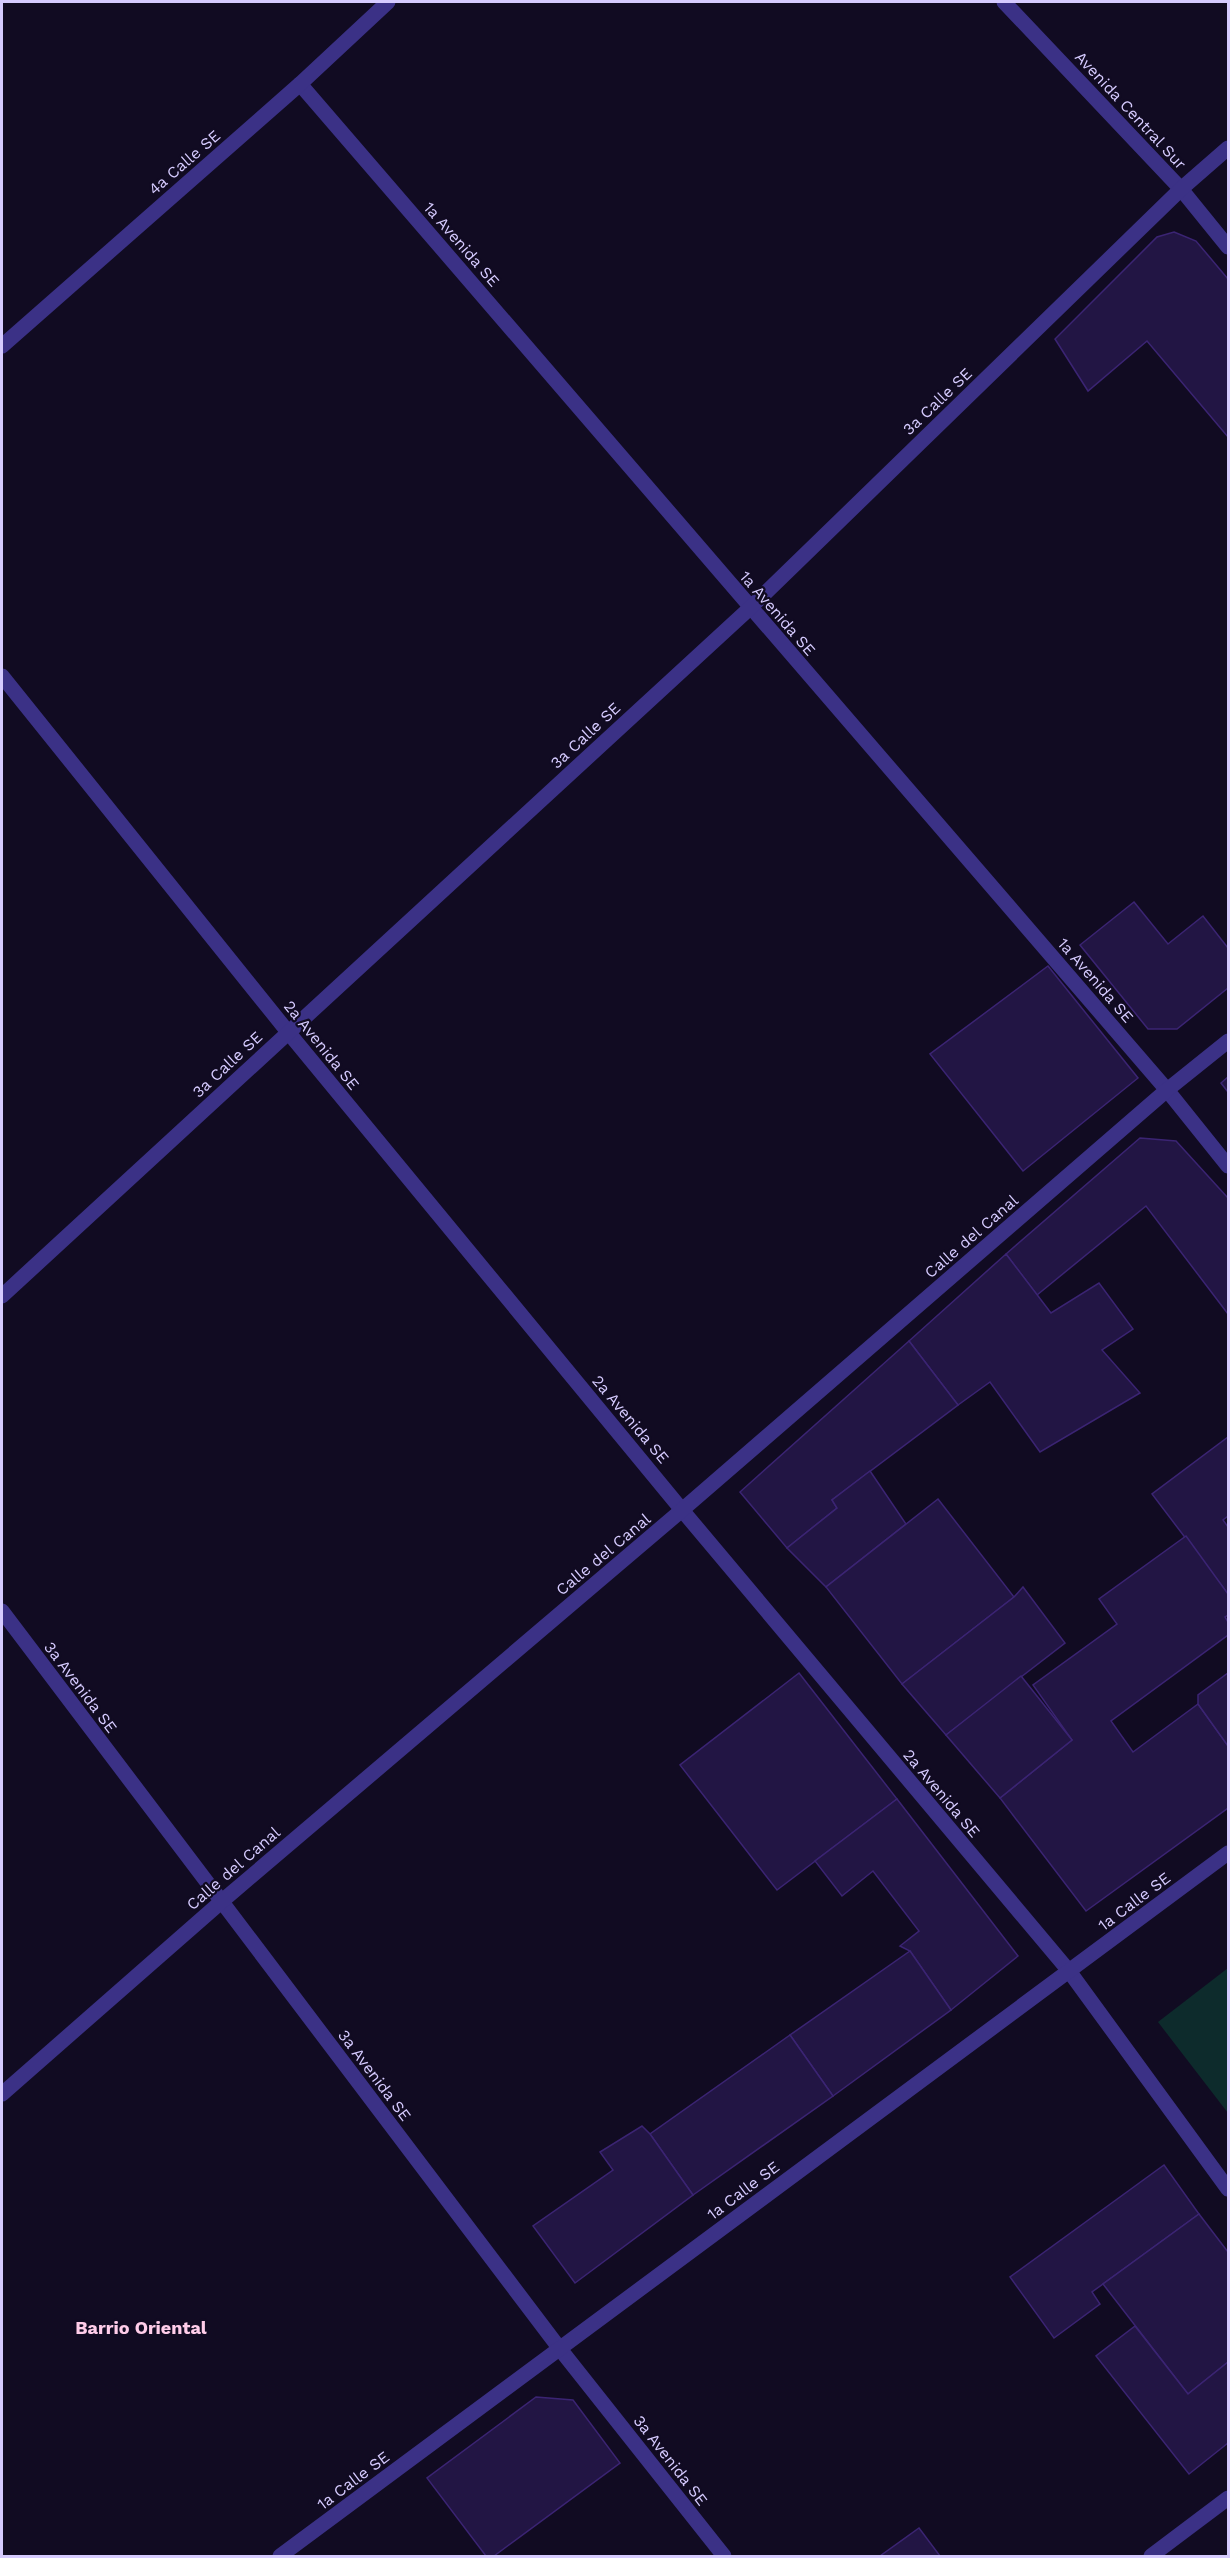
<svg xmlns="http://www.w3.org/2000/svg" width="1230" height="2558" viewBox="0 0 1230 2558" font-family="'Work Sans',sans-serif">
<style>
.green{fill:#0d2b2c}
.building{fill:#221544;stroke:#3b2473;stroke-width:1.5}
.lines{fill:none;stroke-linecap:round;stroke-linejoin:round}
.minor{stroke:#3b3186;stroke-width:15}
.labels{text-anchor:middle;stroke-width:4.5;stroke-linejoin:round;paint-order:stroke}
.street-label{font-size:16px;fill:#d6cbff;stroke:#110b22}
.neighbourhood-label{font-size:18px;font-weight:bold;fill:#ffcde9;stroke:#110b22}
</style>
<rect width="100%" height="100%" fill="#110b22"/>
<polygon class="green" points="1228,1968 1228,2113 1158,2022"/>
<g class="building">
<polygon points="1174,232 1196,241 1228,279 1228,437 1147,341 1088,391 1055,339 1157,237"/>
<polygon points="1134,902 1168,944 1203,916 1228,948 1228,988 1177,1029 1148,1029 1080,945"/>
<polygon points="1048,966 1138,1078 1023,1171 930,1054"/>
<polygon points="1228,1077 1228,1092 1221,1083"/>
<polygon points="1140,1138 1176,1141 1228,1198 1228,1314 1146,1206 1037,1295 1006,1254"/>
<polygon points="1006,1254 1051,1313 1099,1283 1133,1329 1102,1350 1140,1393 1040,1452 990,1382 958,1405 909,1341"/>
<polygon points="909,1341 958,1405 832,1500 837,1508 787,1548 740,1492"/>
<polygon points="1228,1437 1228,1516 1223,1520 1228,1527 1228,1594 1152,1494"/>
<polygon points="870,1471 906,1524 826,1587 787,1548 837,1508 832,1500"/>
<polygon points="938,1499 1014,1597 902,1684 826,1587"/>
<polygon points="1186,1536 1228,1594 1228,1615 1225,1617 1228,1622 1228,1635 1111,1721 1133,1752 1198,1704 1228,1746 1228,1808 1086,1911 1000,1798 1072,1740 1033,1685 1117,1624 1099,1599"/>
<polygon points="1023,1587 1065,1643 946,1735 902,1684 1014,1597"/>
<polygon points="799,1673 897,1799 777,1890 680,1765"/>
<polygon points="1228,1673 1228,1746 1198,1704 1198,1695"/>
<polygon points="1021,1676 1072,1740 1000,1798 946,1735"/>
<polygon points="897,1799 1018,1956 951,2010 910,1951 900,1946 919,1931 873,1871 842,1896 815,1861"/>
<polygon points="910,1951 951,2010 833,2096 790,2035"/>
<polygon points="790,2035 833,2096 693,2195 650,2134"/>
<polygon points="642,2126 650,2134 693,2195 575,2283 533,2226 613,2170 600,2152"/>
<polygon points="1164,2165 1199,2214 1092,2292 1100,2304 1054,2338 1010,2277"/>
<polygon points="1199,2214 1228,2252 1228,2362 1188,2394 1103,2284"/>
<polygon points="1135,2326 1188,2394 1228,2362 1228,2443 1189,2474 1096,2356"/>
<polygon points="536,2397 573,2400 620,2463 494,2556 486,2556 427,2478"/>
<polygon points="919,2528 940,2556 880,2556"/>
</g>
<g class="lines">
<g class="minor">
<polyline points="1004,2 1181,189 1228,247"/>
<polyline points="300,84 1167,1090 1228,1166"/>
<polyline points="2,346 300,84 388,2"/>
<polyline points="2,676 288,1032 682,1510 1069,1971 1228,2189"/>
<polyline points="2,1296 750,608 1181,189 1228,148"/>
<polyline points="2,1611 560,2349 724,2556"/>
<polyline points="2,2094 221,1902 682,1510 1167,1090 1228,1041"/>
<polyline points="280,2556 1228,1853"/>
<polyline points="1151,2556 1228,2498"/>
</g>
</g>
<g class="labels">
<g class="street-label">
<text transform="translate(1131 110) rotate(47)" y="6">Avenida Central Sur</text>
<text transform="translate(184 162) rotate(-41)" y="6">4a Calle SE</text>
<text transform="translate(462 244) rotate(49)" y="6">1a Avenida SE</text>
<text transform="translate(937 401) rotate(-44)" y="6">3a Calle SE</text>
<text transform="translate(778 613) rotate(49)" y="6">1a Avenida SE</text>
<text transform="translate(585 735) rotate(-43)" y="6">3a Calle SE</text>
<text transform="translate(1096 980) rotate(49)" y="6">1a Avenida SE</text>
<text transform="translate(322 1045) rotate(51)" y="6">2a Avenida SE</text>
<text transform="translate(227 1064) rotate(-43)" y="6">3a Calle SE</text>
<text transform="translate(971 1236) rotate(-41)" y="6">Calle del Canal</text>
<text transform="translate(631 1419) rotate(50)" y="6">2a Avenida SE</text>
<text transform="translate(603 1554) rotate(-40)" y="6">Calle del Canal</text>
<text transform="translate(81 1687) rotate(53)" y="6">3a Avenida SE</text>
<text transform="translate(942 1793) rotate(50)" y="6">2a Avenida SE</text>
<text transform="translate(233 1868) rotate(-41)" y="6">Calle del Canal</text>
<text transform="translate(1134 1901) rotate(-37)" y="6">1a Calle SE</text>
<text transform="translate(375 2075) rotate(53)" y="6">3a Avenida SE</text>
<text transform="translate(743 2190) rotate(-37)" y="6">1a Calle SE</text>
<text transform="translate(671 2460) rotate(52)" y="6">3a Avenida SE</text>
<text transform="translate(353 2480) rotate(-37)" y="6">1a Calle SE</text>
</g>
<g class="neighbourhood-label">
<text x="141" y="2334">Barrio Oriental</text>
</g>
</g>
<rect width="1230" height="2558" fill="none" stroke="#d6cbff" stroke-width="6"/>
</svg>
